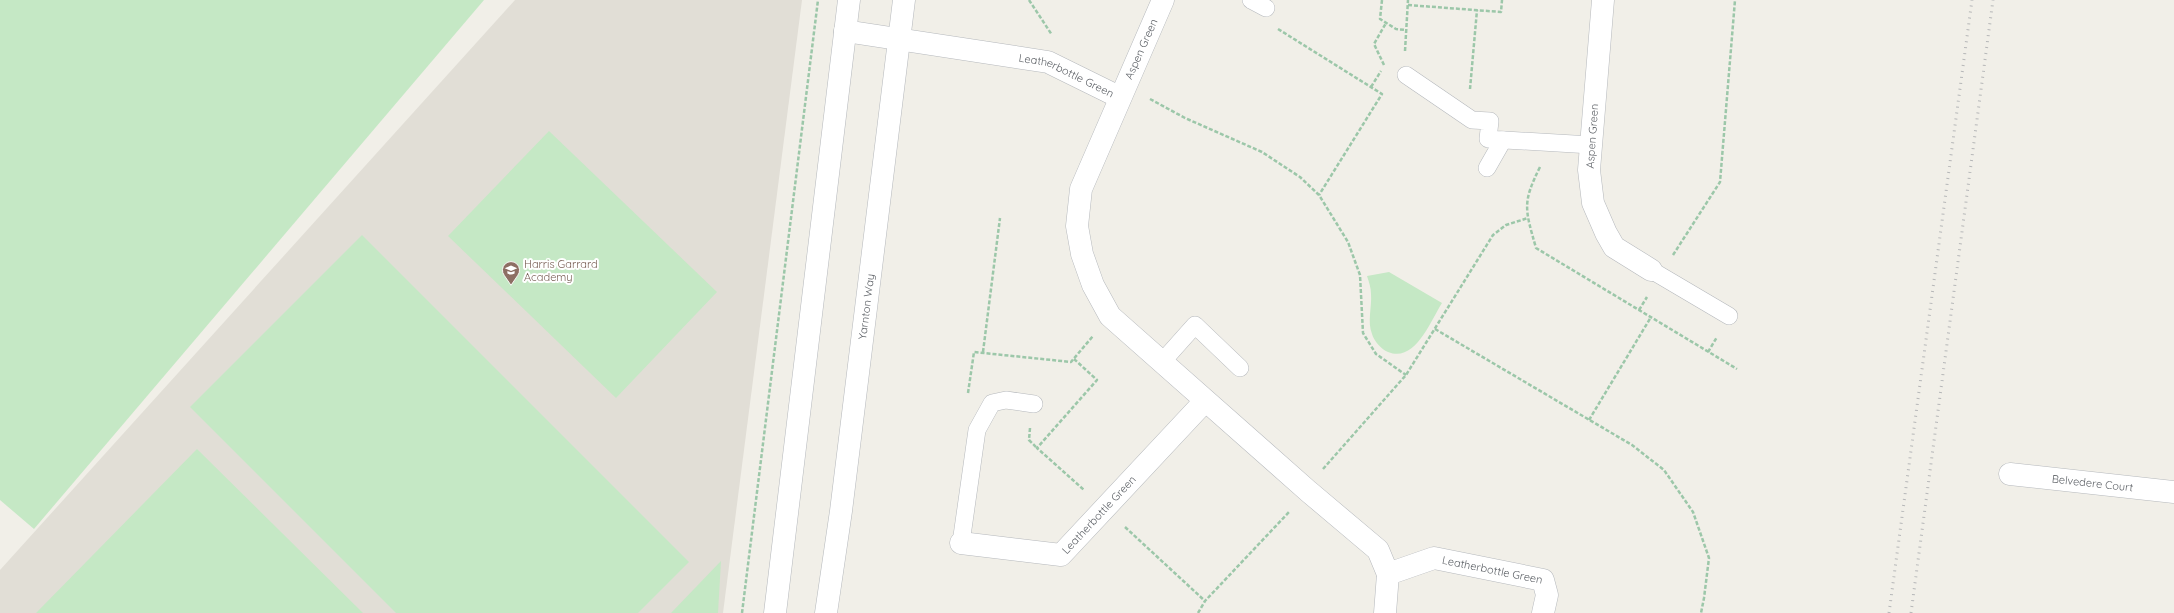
<svg xmlns="http://www.w3.org/2000/svg" width="2174" height="613" viewBox="0 0 2174 613" font-family="Quicksand,sans-serif">
<style>
.education{fill:#e1ded6}
.green{fill:#c5e8c5}
.lines{fill:none;stroke-linecap:round;stroke-linejoin:round}
.service-casing{stroke:#b5b8bc;stroke-width:18}
.minor-casing{stroke:#b5b8bc;stroke-width:23}
.tertiary-casing{stroke:#b5b8bc;stroke-width:23}
.path{stroke:#9cc7a9;stroke-width:2.5;stroke-dasharray:4 2;stroke-linecap:butt}
.service{stroke:#fff;stroke-width:17}
.minor{stroke:#fff;stroke-width:22}
.tertiary{stroke:#fff;stroke-width:22}
.rail{stroke:#b6b7b8;stroke-width:3;stroke-dasharray:1 5;stroke-linecap:butt}
.labels{text-anchor:middle;stroke-width:4;stroke-linejoin:round;paint-order:stroke}
.street-label{font-size:11px;fill:#5f6368;stroke:#fff}
.education-label{font-size:11px;fill:#785e54;stroke:#fff;text-anchor:start}
</style>
<rect width="100%" height="100%" fill="#f1efe8"/>
<polygon class="education" points="515,0 802,0 723,613 0,613 0,570"/>
<g class="green">
<polygon points="0,0 484,0 34,529 0,500"/>
<polygon points="549,131 717,292 616,398 448,236"/>
<polygon points="362,235 689,562 638,613 396,613 190,407"/>
<path d="M 1389,272 L 1442,303 C 1430,322 1415,363 1388,352 C 1381,349 1374,341 1372,334 C 1367,322 1372,307 1371,294 C 1371,288 1369,282 1367,276 Z"/>
<polygon points="197,449 363,613 36,613"/>
<polygon points="721,561 718,613 671,613"/>
</g>
<g class="lines">
<g class="service-casing">
<g id="service">
<polyline points="1251,0 1266,8"/>
<polyline points="1406,75 1472,120 1490,121 1488,139 1591,145"/>
<polyline points="1487,168 1503,140"/>
<polyline points="1651,270 1729,316"/>
<polyline points="1162,362 1195,325 1240,368"/>
<polyline points="961,543 977,430 992,403 1006,400 1034,404"/>
</g>
</g>
<g class="minor-casing">
<g id="minor">
<path id="s1" d="M 1163,0 L 1081,189 L 1077,226 L 1082,254 L 1093,285 L 1110,316 L 1308,491 L 1378,550 L 1388,574 L 1434,558 L 1543,580 L 1547,595 L 1543,613"/>
<polyline points="1603,0 1589,170 1593,203 1606,233 1614,247 1651,270"/>
<path id="s2" d="M 845,31 L 1048,62 L 1119,97"/>
<path id="s3" d="M 2010,474 L 2174,492"/>
<path id="s4" d="M 961,543 L 1061,555 L 1205,401"/>
<polyline points="1385,613 1388,574"/>
</g>
</g>
<g class="tertiary-casing">
<g id="tertiary">
<polyline points="775,613 849,0"/>
<path id="s5" d="M 826,613 L 841,511 L 904,0"/>
</g>
</g>
<g class="path">
<polyline points="1029,0 1052,35"/>
<polyline points="1382,0 1380,19 1396,29 1406,30"/>
<polyline points="1408,5 1501,12 1502,0"/>
<polyline points="1278,29 1382,94 1319,195"/>
<polyline points="1405,51 1408,0"/>
<polyline points="1384,65 1374,44 1386,23"/>
<polyline points="1371,87 1381,71"/>
<polyline points="1470,89 1477,10"/>
<polyline points="1150,99 1185,118 1262,152 1300,177 1319,195 1348,242 1360,275 1363,333 1376,354 1406,375"/>
<path d="M 1540,167 C 1522,203 1525,209 1536,248 L 1737,369"/>
<polyline points="1673,255 1720,182 1735,0"/>
<polyline points="1639,310 1647,297"/>
<polyline points="1435,329 1632,445 1664,470 1693,512 1709,558 1704,598 1701,613"/>
<polyline points="983,352 1000,218"/>
<polyline points="1708,352 1717,337"/>
<polyline points="1074,359 1097,380 1037,448 1084,490"/>
<polyline points="968,393 974,352 1071,362 1093,336"/>
<polyline points="1589,420 1651,317"/>
<polyline points="1030,428 1029,440 1037,448"/>
<polyline points="1323,469 1406,375 1493,235 1506,225 1528,218"/>
<polyline points="1125,527 1205,601"/>
<polyline points="742,613 818,0"/>
<polyline points="1198,613 1205,601 1290,511"/>
</g>
<use href="#service" class="service"/>
<use href="#minor" class="minor"/>
<use href="#tertiary" class="tertiary"/>
<g class="rail">
<polyline points="1889,613 1972,0"/>
<polyline points="1911,613 1993,0"/>
</g>
</g>
<defs>
<g id="school-pin" transform="scale(0.9)"><path d="M0 17L-7.5 6A9.5 9.5 0 1 1 7.5 6Z" fill="#8d6e63" stroke="#fff"/><path d="M0-5L7-2L0 1L-7-2ZM-4 1L0 2.5L4 1V4Q0 6-4 4Z" fill="#fff"/></g>
</defs>
<g fill-rule="evenodd">
<use href="#school-pin" x="511" y="270"/>
</g>
<g class="labels">
<g class="street-label">
<text transform="translate(1141 49) rotate(-66)" y="4">Aspen Green</text>
<text dy="4" stroke="none"><textPath href="#s2" startOffset="227">Leatherbottle Green</textPath></text>
<text transform="translate(1592 136) rotate(-86)" y="4">Aspen Green</text>
<text dy="4" stroke="none"><textPath href="#s5" startOffset="309">Yarnton Way</textPath></text>
<text dy="4" stroke="none"><textPath href="#s3" startOffset="83">Belvedere Court</textPath></text>
<text dy="4" stroke="none"><textPath href="#s4" startOffset="156">Leatherbottle Green</textPath></text>
<text dy="4" stroke="none"><textPath href="#s1" startOffset="830">Leatherbottle Green</textPath></text>
</g>
<g class="education-label">
<text x="524" y="268">Harris Garrard<tspan x="524" dy="13">Academy</tspan></text>
</g>
</g>
</svg>
